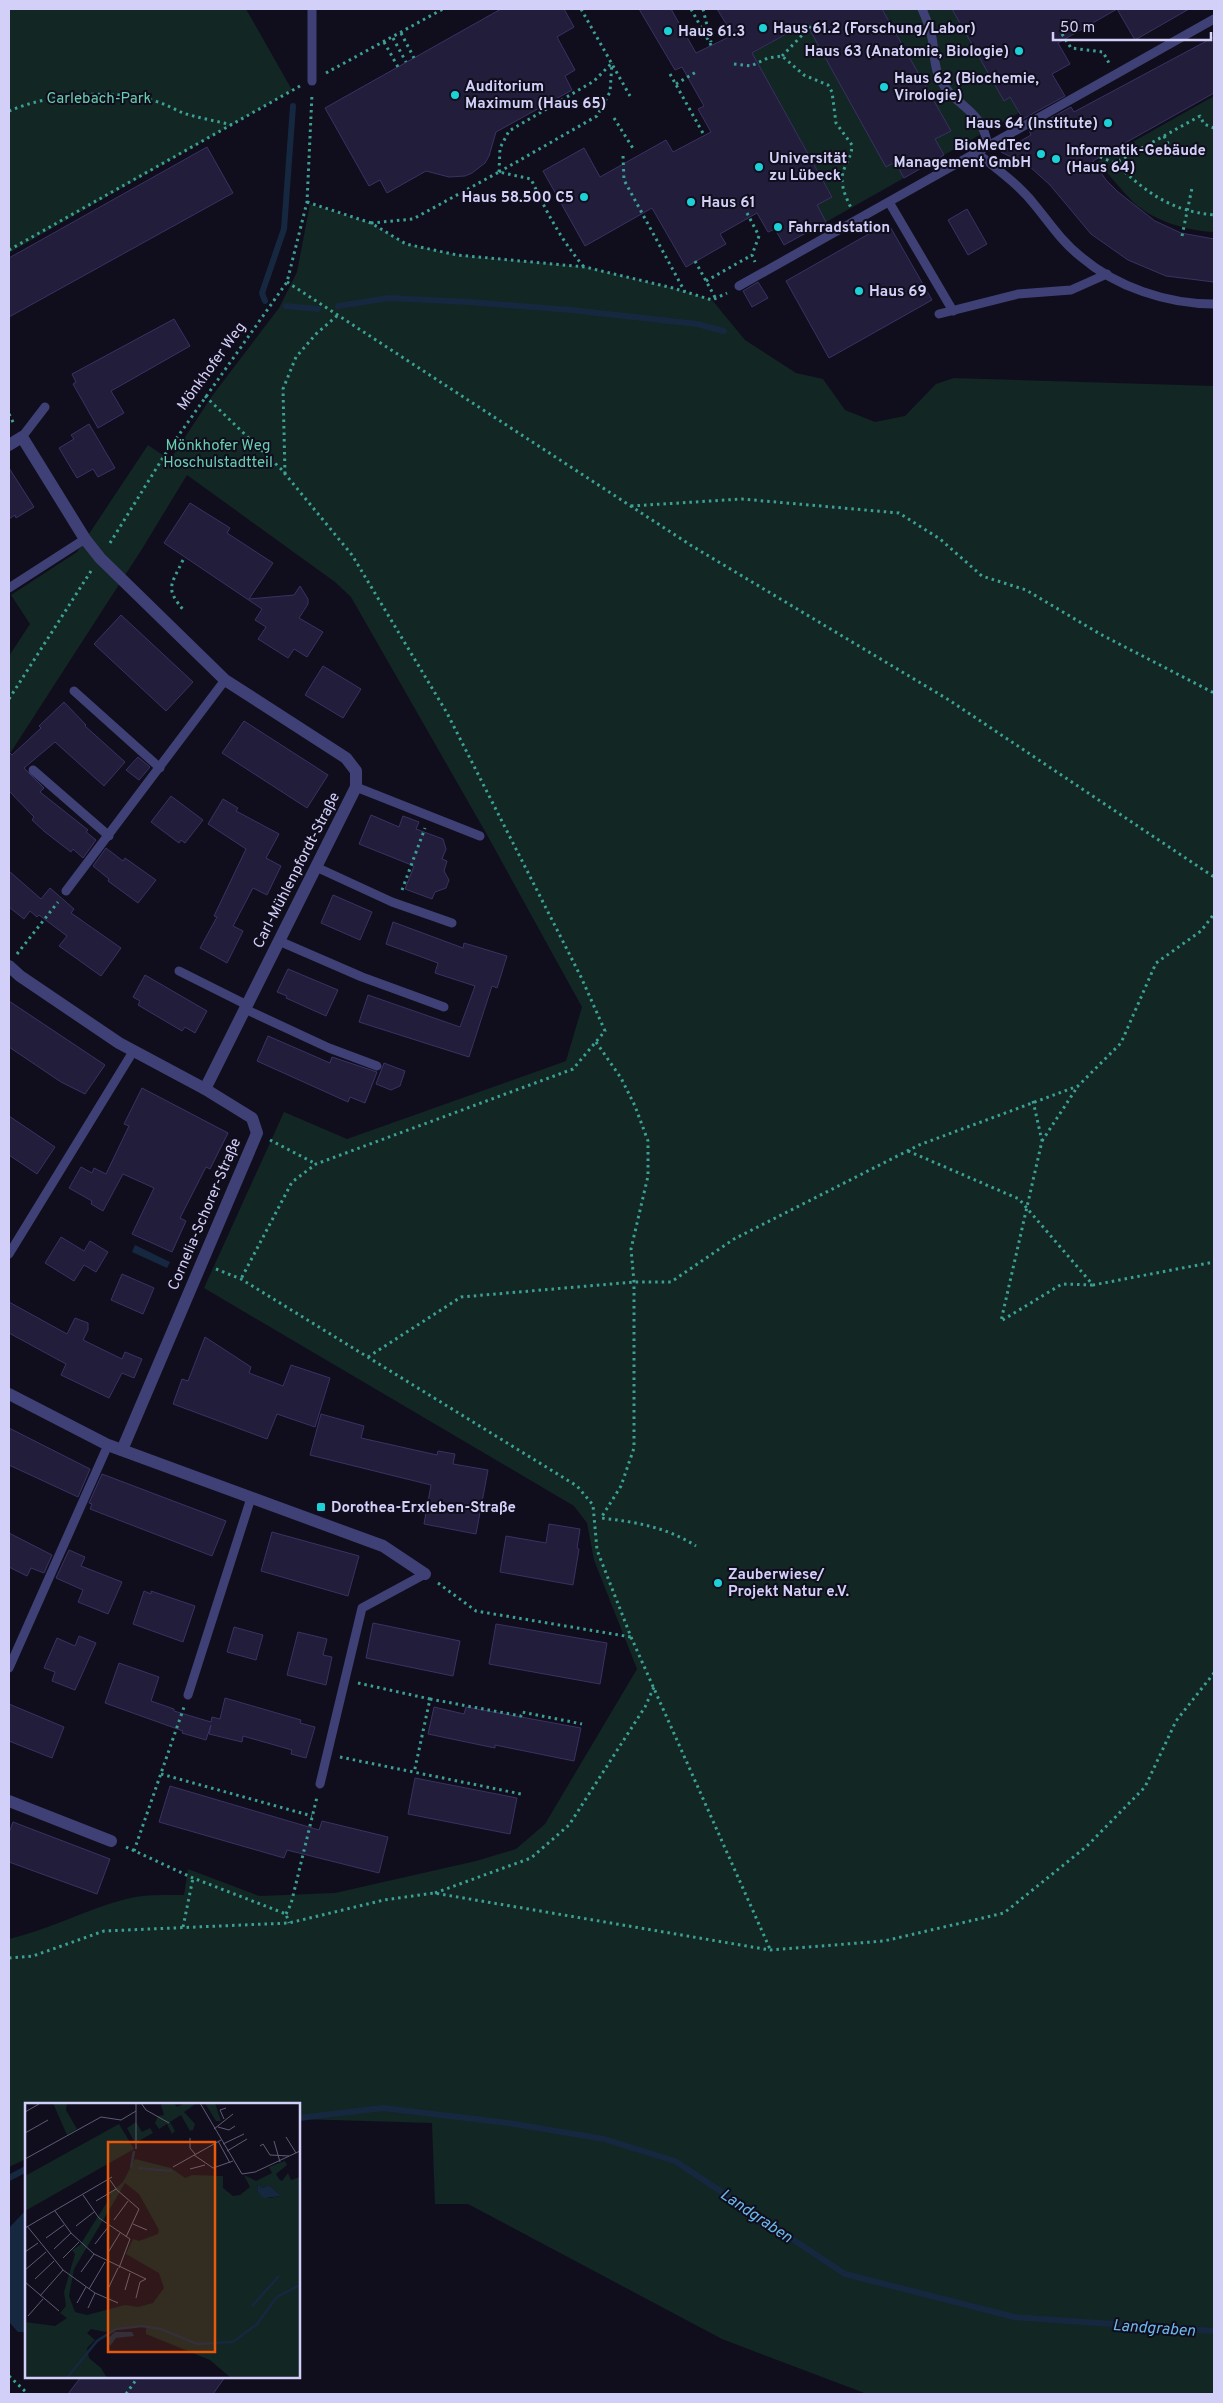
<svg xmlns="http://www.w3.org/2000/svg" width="1223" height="2403" viewBox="0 0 1223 2403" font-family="Overpass,sans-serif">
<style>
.green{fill:#122624}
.water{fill:#152840}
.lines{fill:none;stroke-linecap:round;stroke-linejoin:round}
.stream{stroke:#152840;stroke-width:6}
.building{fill:#211d3b;stroke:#393264}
.path{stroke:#3ca094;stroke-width:3;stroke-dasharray:2.5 4;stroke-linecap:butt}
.service{stroke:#3f4176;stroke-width:9}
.minor{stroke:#3f4176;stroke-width:12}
.poi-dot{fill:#1dd1d8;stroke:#100e1d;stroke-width:2}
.labels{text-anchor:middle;stroke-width:4;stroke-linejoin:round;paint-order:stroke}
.poi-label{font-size:15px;font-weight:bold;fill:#d2d0f9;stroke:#100e1d;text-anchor:start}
.park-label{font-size:15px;fill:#67ceae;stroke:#100e1d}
.street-label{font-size:15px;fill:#d2d0f9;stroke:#100e1d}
.water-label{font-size:16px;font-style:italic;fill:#6cb8eb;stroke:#100e1d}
.inset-river{fill:none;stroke:#152840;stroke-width:2.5}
.inset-road{fill:none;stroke:#5e5c75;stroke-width:1}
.view{fill:#e8590c;fill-opacity:0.15;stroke:#e8590c;stroke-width:2.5}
.inset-edge{fill:none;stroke:#d2d0f9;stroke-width:2.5}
</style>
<rect width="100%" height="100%" fill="#100e1d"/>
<g class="green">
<polygon points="9,9 246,9 292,90 9,253"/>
<polygon points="882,9 952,9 1004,101 1010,97 1019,113 944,155 935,139 951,131"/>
<polygon points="811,20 817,43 886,166 895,162 904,178 826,222 817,205 832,196 763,73 734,64"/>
<path d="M 1214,96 L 1214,232 C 1188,231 1154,221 1134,203 C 1121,190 1110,175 1097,162 Z"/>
<path d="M 310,204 L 371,223 L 406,244 L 457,255 L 585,267 L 673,288 L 712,300 L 745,340 L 796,373 L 823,379 L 845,410 L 875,422 L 905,416 L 936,384 L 954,378 L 1214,386 L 1214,2394 L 867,2394 L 722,2339 L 468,2204 L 435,2204 L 432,2123 L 299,2119 L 299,2104 L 26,2104 L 26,2159 L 9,2167 L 9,1939 C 49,1930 86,1909 126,1899 C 144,1894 164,1895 184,1895 L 188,1869 L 259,1896 L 335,1893 L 476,1861 L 516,1849 L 545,1824 L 637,1669 L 594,1560 L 587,1523 L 574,1506 L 204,1288 L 284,1112 L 347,1139 L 566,1061 L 582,1007 L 486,833 L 351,597 L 335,582 L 187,475 L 142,549 L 9,755 L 9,656 L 30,624 L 11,595 L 77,552 L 148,445 L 170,460 L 212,396 L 279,308 L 297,272 Z"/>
</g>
<g class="water">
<polygon points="135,1245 170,1262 167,1268 132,1252"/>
<polygon points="26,2210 26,2332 18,2332 9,2322 9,2228"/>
</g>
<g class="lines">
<g class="stream">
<polyline points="265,301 262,293 284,229 293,106"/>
<polyline points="286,306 318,309"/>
<polyline points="338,306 389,298 470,302 571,310 697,324 724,331"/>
<polyline points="299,2118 383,2108 508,2123 604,2139 675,2161 845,2274 1014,2317 1214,2331"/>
<polyline points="9,2178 26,2169"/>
</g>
</g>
<g class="building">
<polygon points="501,9 564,9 574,27 557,37 575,70 565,76 572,90 496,132 489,156 485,163 472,173 465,176 449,177 426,171 387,193 380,180 369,186 325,108"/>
<polygon points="639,9 671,9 696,53 733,35 717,9 882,9 951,131 935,139 944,155 904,178 895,162 886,167 806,23 752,53 832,197 817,205 826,222 784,245 775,229 768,232 757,213 720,234 726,244 686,267 652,208 585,246 543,171 584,148 600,177 666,140 673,152 711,132 698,109 704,106 682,67 675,70"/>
<polygon points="952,9 1189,9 1135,40 1117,9 1058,43 1070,64 1052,74 1065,96 1023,119 1010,97 1004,101"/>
<polygon points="1214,37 1214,93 1093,161 1106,180 1118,192 1155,221 1181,233 1214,239 1214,282 1166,276 1128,260 1091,234 1050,185 1029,166 1001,152 1031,135 1029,130 1071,107 1074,112"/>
<polygon points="207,147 233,193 9,317 9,258"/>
<polygon points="967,209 987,244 968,255 948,220"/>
<polygon points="888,223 932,300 829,358 786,281"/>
<polygon points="758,282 768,298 752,307 743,291"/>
<polygon points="174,319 190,346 111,391 124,413 98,428 73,384 76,382 72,374"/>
<polygon points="89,424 115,468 98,477 93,469 77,478 59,448 74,439 71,435"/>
<polygon points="9,468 34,507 16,518 15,515 9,519"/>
<polygon points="190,503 230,528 227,533 273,563 249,599 294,595 300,586 308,599 308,604 299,618 323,632 307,657 294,649 288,658 258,639 266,627 255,620 262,609 164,543"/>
<polygon points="121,615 193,682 166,711 94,644"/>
<polygon points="323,666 361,689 343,718 305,695"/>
<polygon points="64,702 86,725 85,726 125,762 104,786 55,742 24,768 44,788 40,792 88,830 86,832 96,840 83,858 73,849 71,852 45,832 32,820 34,817 9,791 9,752 12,755 41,728 39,726"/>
<polygon points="244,721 328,775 307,808 222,753"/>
<polygon points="138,757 150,767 139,780 126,770"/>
<polygon points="171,796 203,820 185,843 181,840 179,843 151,822"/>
<polygon points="223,799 238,808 236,811 279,834 266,858 281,866 267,895 253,888 233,926 243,931 227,963 200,948 217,917 214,916 246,849 208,824"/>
<polygon points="371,815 399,827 403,816 419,822 416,829 443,839 446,849 442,859 447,861 444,871 449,880 446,888 435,892 432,899 405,889 414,866 359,844"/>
<polygon points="106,848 123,861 125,858 156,880 138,903 108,881 109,879 93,866"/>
<polygon points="9,871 41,899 50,888 74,909 71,913 121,948 101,976 59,946 67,936 39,915 37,917 30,911 24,919 9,907"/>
<polygon points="333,895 372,912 360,940 321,923"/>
<polygon points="393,922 463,948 464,943 507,956 497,988 492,986 469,1057 359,1022 368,995 460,1027 475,986 435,973 438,963 386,944"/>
<polygon points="288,969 338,990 326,1016 286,998 287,996 277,992"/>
<polygon points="145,975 207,1011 195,1033 185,1027 182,1031 138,1005 140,1001 133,997"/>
<polygon points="9,1001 105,1065 85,1094 61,1082 9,1047"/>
<polygon points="268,1036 330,1063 332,1057 377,1072 365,1103 350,1097 348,1102 257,1061"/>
<polygon points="384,1063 405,1071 400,1086 391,1090 376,1084"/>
<polygon points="142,1088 228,1133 210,1169 206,1167 180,1218 186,1221 172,1252 132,1234 154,1188 123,1174 103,1211 91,1204 92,1201 69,1188 81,1167 92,1173 94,1168 106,1174 129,1126 124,1124"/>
<polygon points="9,1116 55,1147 37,1174 9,1155"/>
<polygon points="61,1237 84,1251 90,1241 108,1252 96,1272 84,1265 74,1281 45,1263"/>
<polygon points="122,1274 154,1288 143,1314 111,1300"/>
<polygon points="9,1302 67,1334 75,1318 88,1323 88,1330 83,1340 122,1359 125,1352 142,1359 134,1378 122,1373 109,1398 61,1375 66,1364 9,1333"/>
<polygon points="205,1337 251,1367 249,1373 283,1386 291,1365 330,1378 315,1427 277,1414 267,1439 173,1404 182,1379 188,1381"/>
<polygon points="321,1414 364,1426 361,1438 437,1455 438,1451 455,1454 453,1464 488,1470 476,1534 424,1524 431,1485 310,1455"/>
<polygon points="9,1428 90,1469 78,1497 9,1465"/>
<polygon points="102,1474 226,1521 212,1556 90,1509 92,1504 89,1503"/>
<polygon points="549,1524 580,1529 577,1548 579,1549 573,1585 500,1572 506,1536 546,1543"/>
<polygon points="272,1532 359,1556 348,1596 261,1571"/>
<polygon points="9,1533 52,1555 44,1573 31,1568 27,1576 9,1567"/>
<polygon points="69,1550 85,1557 81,1566 122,1582 108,1614 78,1602 83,1590 56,1578"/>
<polygon points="144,1591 151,1594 151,1591 195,1606 183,1642 133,1624"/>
<polygon points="373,1623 460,1641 453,1676 366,1658"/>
<polygon points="496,1624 607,1643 600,1684 489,1664"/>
<polygon points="234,1627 263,1635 256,1660 227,1652"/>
<polygon points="298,1632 327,1639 323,1655 332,1657 326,1685 287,1675"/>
<polygon points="79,1636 96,1643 75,1690 52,1681 55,1672 44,1668 57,1638 75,1646"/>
<polygon points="119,1663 159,1677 151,1701 174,1709 174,1711 211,1722 212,1717 220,1719 225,1698 301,1720 300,1723 315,1727 306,1758 291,1754 292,1750 243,1736 242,1742 209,1734 211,1725 206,1740 182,1733 183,1731 105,1703"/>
<polygon points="9,1704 64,1727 52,1758 9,1741"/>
<polygon points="434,1707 464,1714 466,1707 581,1728 574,1761 495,1745 495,1748 428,1734"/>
<polygon points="415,1778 517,1798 510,1834 408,1814"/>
<polygon points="170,1786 319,1830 322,1821 388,1837 379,1873 287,1850 284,1858 159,1822"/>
<polygon points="13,1822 110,1859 97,1894 9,1862 9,1833"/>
<polygon points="81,2377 225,2377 213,2394 68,2394"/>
</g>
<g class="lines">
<g class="path">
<polyline points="581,9 630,96"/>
<polyline points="691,9 712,47"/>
<polyline points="703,9 711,42"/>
<polyline points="401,33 414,58"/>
<polyline points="1062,34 1071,48 1103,52 1109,63"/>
<polyline points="393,38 406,62"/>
<polyline points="384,42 398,67"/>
<polyline points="782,56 813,24"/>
<path d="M 734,64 L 751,66 L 768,58 L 782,56 L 804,75 L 828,85 L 832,92 L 836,123 L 852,145 C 852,154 848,159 845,167 C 838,181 845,195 851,208"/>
<polyline points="326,73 443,9"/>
<polyline points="670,74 704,135"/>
<polyline points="676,84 696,72"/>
<path d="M 9,111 C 52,93 110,89 155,101 C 165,104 174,109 183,113 C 199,118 216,121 232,125"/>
<polyline points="614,118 634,150"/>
<path d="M 1214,128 L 1204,124 L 1200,116 L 1115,163 C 1146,192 1170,211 1214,215"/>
<polyline points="1164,136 1170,147"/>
<polyline points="623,156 624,180 685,292"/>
<polyline points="1100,157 1115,163"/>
<polyline points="499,172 597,116 610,92 612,63"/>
<polyline points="499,172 500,148 509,131 594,81 612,63"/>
<polyline points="307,202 371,223 406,244 457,255 585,267 673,288 712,300 727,293"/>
<polyline points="747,213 759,236 752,255 755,262"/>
<path d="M 371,223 L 413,219 L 499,172 L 531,179 C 546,211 561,240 584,267"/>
<polyline points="1182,236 1192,188"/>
<polyline points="9,250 300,86"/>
<polyline points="695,261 716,299"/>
<polyline points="706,281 752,255"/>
<polyline points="287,282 692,546 949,700 1214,877"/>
<polyline points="205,396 281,469 352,555 447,713 581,977 605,1031 573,1069 316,1164 292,1182 241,1279"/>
<polyline points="9,414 14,424"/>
<polyline points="285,474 283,389 296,357 316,334 338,315"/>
<polyline points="631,506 742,499 899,513 940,539 982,576 1026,590 1100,634 1214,693"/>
<polyline points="110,543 164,456 287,282 307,202 312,94"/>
<path d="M 183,560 C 170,587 165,588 185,612"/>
<polyline points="9,699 91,571"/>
<polyline points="402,890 425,828"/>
<polyline points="17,954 58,902"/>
<path d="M 596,1042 L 621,1078 L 635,1106 L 648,1141 L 648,1176 L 631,1249 L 634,1282 L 634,1448 L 621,1486 L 601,1518 C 636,1522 666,1527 696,1546"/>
<polyline points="1033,1101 1042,1141 1001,1321 1062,1284 1093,1285"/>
<polyline points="270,1140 316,1164"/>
<polyline points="1042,1141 1078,1086"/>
<polyline points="908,1151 1019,1199 1093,1285 1214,1262"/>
<polyline points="216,1269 241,1279 577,1486 593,1505 597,1550 631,1637 770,1949"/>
<polyline points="368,1357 461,1297 634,1282 671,1282 734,1239 919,1145 1078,1086 1121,1043 1156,963 1201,931 1214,914"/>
<polyline points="438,1583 476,1611 631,1637"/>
<polyline points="358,1683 430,1699 414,1773"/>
<polyline points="430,1699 521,1716 522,1712 582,1724"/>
<polyline points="340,1757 521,1794"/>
<polyline points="161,1774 312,1816"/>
<polyline points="126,1847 193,1878 286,1914 289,1923"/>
<polyline points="134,1851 184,1707"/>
<polyline points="435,1893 531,1858 569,1825 645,1707 654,1687"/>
<polyline points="286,1914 291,1904 317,1797"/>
<polyline points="183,1927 193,1878"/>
<polyline points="9,1958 33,1956 104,1931 289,1923 384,1900 434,1893 770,1950 884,1941 1004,1913 1087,1846 1145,1787 1176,1721 1214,1673"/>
<polyline points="9,2376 28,2394"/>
<polyline points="126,2394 136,2380"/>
</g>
<g class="service">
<path d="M 922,9 C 926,18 930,28 932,38 C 935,52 933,66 940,79 C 955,108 983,108 988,147"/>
<polyline points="312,81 312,9"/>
<path d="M 977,153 C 997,169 1018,184 1034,204 C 1049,222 1061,241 1080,256 C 1116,287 1167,304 1214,304"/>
<polyline points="889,202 953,311"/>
<polyline points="739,286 1214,19"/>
<polyline points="939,314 1018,294 1071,290 1107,274"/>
<polyline points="22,437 45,407"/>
<polyline points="9,588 85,539"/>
<polyline points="74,691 160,768"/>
<polyline points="33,770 109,836"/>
<polyline points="356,787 480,836"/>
<polyline points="316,867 392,902 452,923"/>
<polyline points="66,891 225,680"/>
<polyline points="279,941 362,977 444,1007"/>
<polyline points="179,971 247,1005"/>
<polyline points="245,1009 329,1048 377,1066"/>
<polyline points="9,1254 134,1050"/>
<polyline points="9,1668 108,1445"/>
<polyline points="188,1695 251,1498"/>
<polyline points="320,1784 362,1608 425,1574"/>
</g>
<g class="minor">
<polyline points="9,445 22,437 85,539 100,558 225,680 346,758 356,771 356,787 205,1089"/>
<polyline points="9,966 20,976 119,1043 205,1089 252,1118 257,1133 122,1450"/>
<polyline points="9,1394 108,1445 383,1546 425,1574"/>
<polyline points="9,1801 111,1841"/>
</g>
</g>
<g class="poi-dot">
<circle cx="763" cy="28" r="5"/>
<circle cx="668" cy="31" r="5"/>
<circle cx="1019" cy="51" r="5"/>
<circle cx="884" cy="87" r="5"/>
<circle cx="455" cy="95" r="5"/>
<circle cx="1108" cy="123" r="5"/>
<circle cx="1041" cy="154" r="5"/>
<circle cx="1056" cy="159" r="5"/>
<circle cx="759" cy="167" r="5"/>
<circle cx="584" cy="197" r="5"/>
<circle cx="691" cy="202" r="5"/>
<circle cx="778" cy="227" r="5"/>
<circle cx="859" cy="291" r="5"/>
<rect x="316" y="1502" width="10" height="10" rx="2.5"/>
<circle cx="718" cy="1583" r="5"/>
</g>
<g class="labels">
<g class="poi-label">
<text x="773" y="33">Haus 61.2 (Forschung/Labor)</text>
<text x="678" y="36">Haus 61.3</text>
<text x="1009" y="56" text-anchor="end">Haus 63 (Anatomie, Biologie)</text>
<text x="894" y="83">Haus 62 (Biochemie,<tspan x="894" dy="17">Virologie)</tspan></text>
<text x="465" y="91">Auditorium<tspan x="465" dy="17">Maximum (Haus 65)</tspan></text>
<text x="1098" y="128" text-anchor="end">Haus 64 (Institute)</text>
<text x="1031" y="150" text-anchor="end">BioMedTec<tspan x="1031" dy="17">Management GmbH</tspan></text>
<text x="1066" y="155">Informatik-Gebäude<tspan x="1066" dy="17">(Haus 64)</tspan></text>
<text x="769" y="163">Universität<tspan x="769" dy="17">zu Lübeck</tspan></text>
<text x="574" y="202" text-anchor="end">Haus 58.500 C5</text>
<text x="701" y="207">Haus 61</text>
<text x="788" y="232">Fahrradstation</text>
<text x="869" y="296">Haus 69</text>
<text x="331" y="1512">Dorothea-Erxleben-Straße</text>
<text x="728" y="1579">Zauberwiese/<tspan x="728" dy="17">Projekt Natur e.V.</tspan></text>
</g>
<g class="park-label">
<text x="99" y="103">Carlebach-Park</text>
<text x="218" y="450">Mönkhofer Weg<tspan x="218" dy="17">Hoschulstadtteil</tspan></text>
</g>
<g class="street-label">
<text transform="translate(211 366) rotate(-54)" y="5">Mönkhofer Weg</text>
<text transform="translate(296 870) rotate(-63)" y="5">Carl-Mühlenpfordt-Straße</text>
<text transform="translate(204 1214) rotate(-67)" y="5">Cornelia-Schorer-Straße</text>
</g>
<g class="water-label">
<text transform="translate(757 2215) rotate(34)" y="6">Landgraben</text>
<text transform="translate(1154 2327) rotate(4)" y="6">Landgraben</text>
</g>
</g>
<g transform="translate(25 2103)">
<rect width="275" height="275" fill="#100e1d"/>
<path d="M 28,0 L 42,0 L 41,7 L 52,26 L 42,32 ZM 140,0 L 149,0 L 152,4 L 160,0 L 172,0 L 159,9 L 170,21 L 168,27 L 165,28 L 156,12 L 145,19 L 150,28 L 147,31 L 142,21 L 134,26 L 130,20 L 133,13 L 139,12 L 136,2 ZM 180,0 L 190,0 L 196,18 L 191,18 ZM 111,19 L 117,29 L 125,25 L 128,30 L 110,40 L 102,25 ZM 94,21 L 109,46 L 0,108 L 0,73 ZM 110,56 L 146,65 L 160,75 L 167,72 L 198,73 L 198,85 L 208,93 L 215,92 L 225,84 L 219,72 L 231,78 L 247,70 L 244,64 L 260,58 L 262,62 L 251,71 L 254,76 L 257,78 L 263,70 L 266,77 L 275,74 L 275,275 L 206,275 L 185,257 L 121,231 L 121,224 L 105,224 L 81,229 L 66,226 L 62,230 L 70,237 L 62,245 L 64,255 L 76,265 L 82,275 L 0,275 L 0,219 L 30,223 L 42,215 L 35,210 L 41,203 L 39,189 L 50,151 L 47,147 L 55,142 L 86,93 L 84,91 L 98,79 ZM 100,80 L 114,91 L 134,127 L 133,131 L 114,138 L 108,136 L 101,151 L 134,170 L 139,185 L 128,200 L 113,204 L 100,202 L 62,212 L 50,209 L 44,193 L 49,166 ZM 233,81 L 237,85 L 244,82 L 256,93 L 244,95 L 232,88 Z" fill="#122624" fill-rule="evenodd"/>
<path d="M 233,81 L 237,85 L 244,82 L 256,93 L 239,95 L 232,88 ZM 90,229 L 107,229 L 109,233 L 91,235 L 85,243 L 82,236 Z" fill="#152840"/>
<path class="inset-river" d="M 106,65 L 109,48M 113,65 L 147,68M 227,203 L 254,173M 42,275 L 72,238 L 91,226 L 117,223 L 136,226 L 172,241 L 208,239 L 232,221 L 252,194 L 275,182"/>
<path class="inset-road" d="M 116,0 L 121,7 L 144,20M 175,0 L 217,71 L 230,69 L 275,48M 0,9 L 14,1M 199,16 L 195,7 L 201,5M 193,24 L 204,27 L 210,23M 189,26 L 208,11M 0,30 L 23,17M 261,34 L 271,50M 165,35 L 165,45 L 170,51M 193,38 L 205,60M 249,38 L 255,59M 198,41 L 219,31M 235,43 L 238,41 L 245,52 L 264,53M 111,46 L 111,0M 202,48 L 222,36M 169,52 L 188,65 L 208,58M 0,56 L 76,14 L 96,17 L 111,8M 148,64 L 196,37M 165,66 L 180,62M 85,77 L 92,87 L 114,106 L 101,134M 58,92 L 74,115 L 105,136 L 94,165M 71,98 L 91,86M 30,108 L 46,130 L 69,151 L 121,176 L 115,179 L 111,195M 89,117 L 103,98M 108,121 L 122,127M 2,123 L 38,167 L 70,190 L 93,200M 51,123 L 69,109M 0,125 L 87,74M 21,135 L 39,122M 70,141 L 84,123M 29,146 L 46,130M 84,148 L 95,130M 0,149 L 13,140M 38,155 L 54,139M 0,167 L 21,149M 56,169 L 69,151M 10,176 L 29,158M 0,179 L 34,208M 64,186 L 80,159M 83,186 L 93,165M 100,187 L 105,170M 15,193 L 38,167M 52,200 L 61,184M 63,205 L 70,190M 3,213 L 18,196"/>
<path class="view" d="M 83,39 L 190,39 L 190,249 L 83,249 Z"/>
<rect width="275" height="275" class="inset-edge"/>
</g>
<rect width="1223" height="2403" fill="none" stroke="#d2d0f9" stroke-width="20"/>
<path d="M1053 32v8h158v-8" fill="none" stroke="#d2d0f9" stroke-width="2.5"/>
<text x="1060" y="32" font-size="15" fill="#d2d0f9" stroke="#100e1d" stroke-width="4" paint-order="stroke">50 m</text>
</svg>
